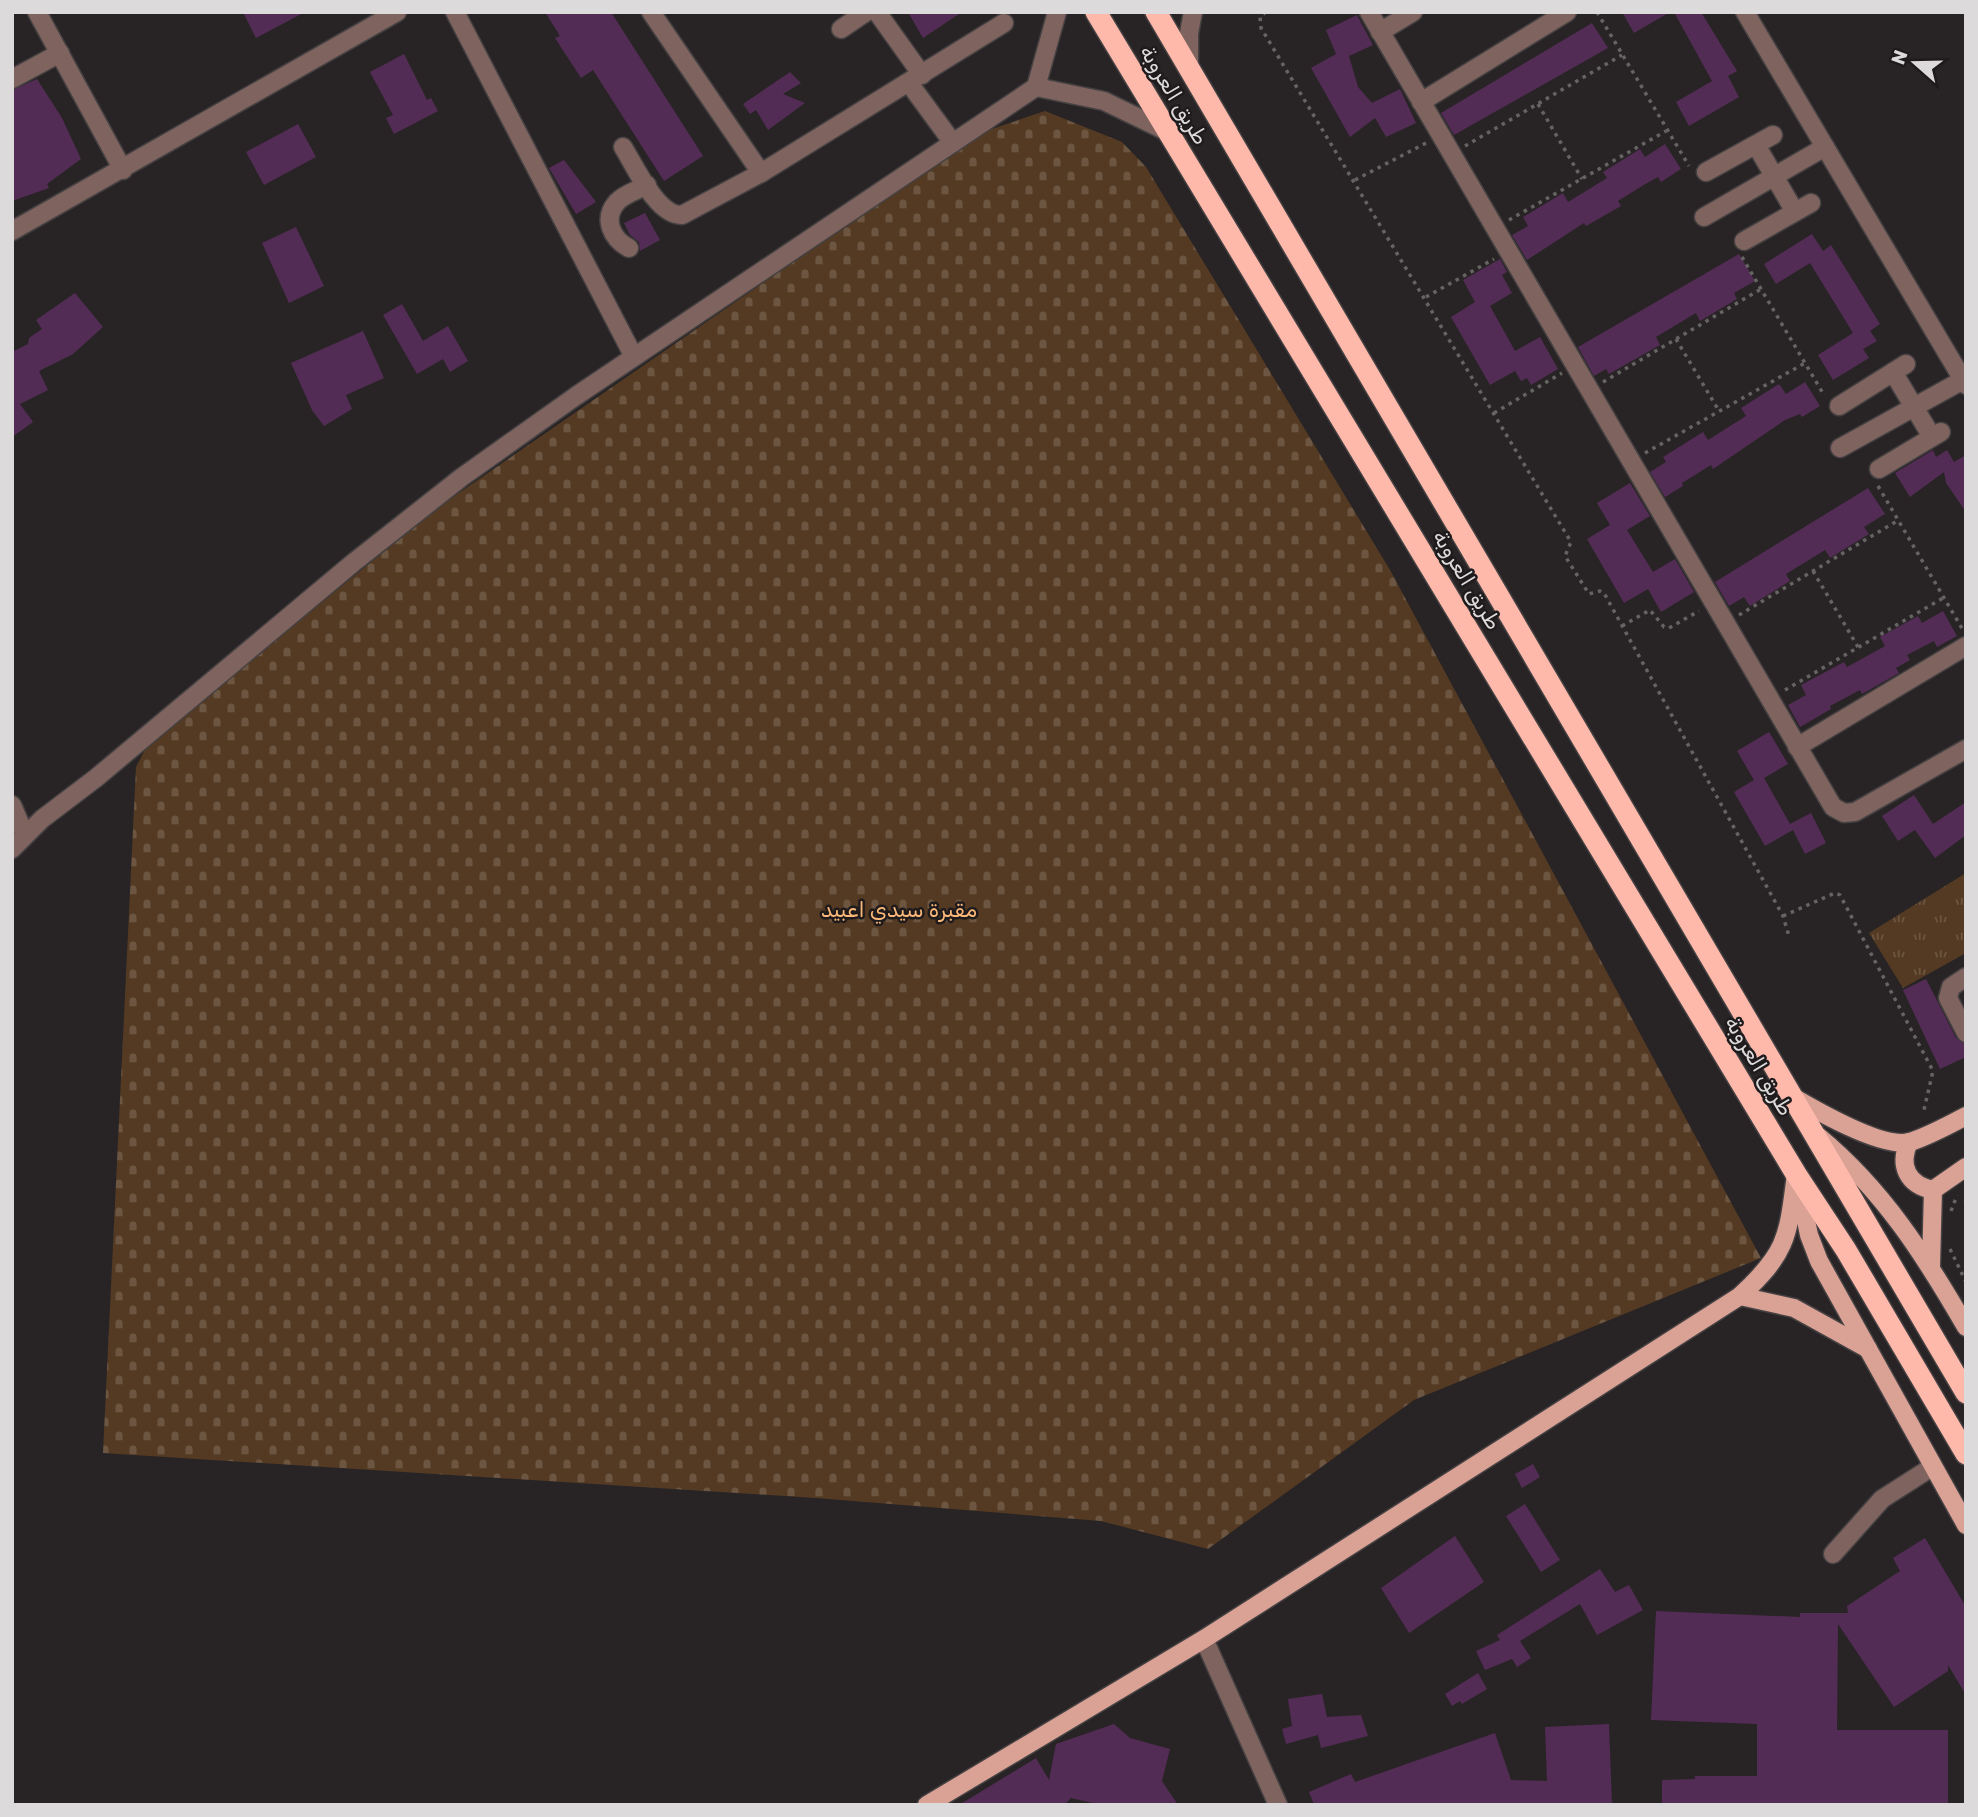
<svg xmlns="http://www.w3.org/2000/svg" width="1978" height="1817" viewBox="0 0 1978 1817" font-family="Rubik,Vazirmatn,sans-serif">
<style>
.grass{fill:url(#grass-tufts)}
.cemetery{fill:url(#cemetery-stones)}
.building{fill:#532c55}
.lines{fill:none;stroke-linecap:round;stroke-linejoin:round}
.minor-casing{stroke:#454142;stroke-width:21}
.major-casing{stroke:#454142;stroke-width:21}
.highway-casing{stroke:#454142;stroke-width:24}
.path{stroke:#666363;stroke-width:3.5;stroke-dasharray:3.5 5;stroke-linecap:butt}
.minor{stroke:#7f635e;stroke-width:18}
.major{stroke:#daa195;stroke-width:18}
.highway{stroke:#feb9ab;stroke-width:21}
.labels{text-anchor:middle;stroke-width:5;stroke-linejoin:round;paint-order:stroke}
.street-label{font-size:21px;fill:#dcdada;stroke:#1f1b1c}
.park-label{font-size:21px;fill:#fcb878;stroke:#1f1b1c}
</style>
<defs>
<pattern id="grass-tufts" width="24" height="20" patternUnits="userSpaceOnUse" patternTransform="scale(1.75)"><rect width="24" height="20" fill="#543a22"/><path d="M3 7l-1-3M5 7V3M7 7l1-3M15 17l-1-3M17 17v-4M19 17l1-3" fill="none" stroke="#6c5642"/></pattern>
<pattern id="cemetery-stones" width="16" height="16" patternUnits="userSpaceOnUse" patternTransform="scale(1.75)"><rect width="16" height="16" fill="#543a22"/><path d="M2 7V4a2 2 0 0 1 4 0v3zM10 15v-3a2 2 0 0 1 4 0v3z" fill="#6c5642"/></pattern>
</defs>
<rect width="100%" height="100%" fill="#282425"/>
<polygon class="grass" points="1966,873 1966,953 1903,988 1869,933"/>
<polygon class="cemetery" points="1045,111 1122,142 1146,167 1390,570 1761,1258 1414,1400 1208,1549 1101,1521 816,1498 103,1453 136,767 148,744 440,506 980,133"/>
<g class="building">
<polygon points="243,12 305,12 256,38"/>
<polygon points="545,12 611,12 703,156 664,181 593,70 581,78 555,38 560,36"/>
<polygon points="908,12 962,12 923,38"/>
<polygon points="1622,12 1670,12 1634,33"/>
<polygon points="1674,12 1701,12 1737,71 1728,76 1739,97 1689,126 1676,102 1712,81"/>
<polygon points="1357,15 1373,45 1349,56 1358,87 1372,103 1400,89 1416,123 1386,137 1375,118 1350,137 1311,68 1336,54 1326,30"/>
<polygon points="1592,23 1608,48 1454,135 1441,113"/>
<polygon points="404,54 427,100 431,98 438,111 394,134 386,118 393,115 370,72"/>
<polygon points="790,72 801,83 783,94 805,103 768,130 756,110 750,114 743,104"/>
<polygon points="37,79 62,118 81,159 47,184 49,188 12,201 12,90"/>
<polygon points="298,124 316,157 264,185 246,152"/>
<polygon points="1665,144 1681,169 1661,182 1658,177 1642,186 1618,201 1621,206 1586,226 1584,223 1527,260 1512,235 1528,226 1523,217 1563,193 1568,202 1607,178 1603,172 1640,149 1645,157"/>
<polygon points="564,160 596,202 576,214 549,168"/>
<polygon points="645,213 660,240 640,251 639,242 630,235 624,223"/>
<polygon points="296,227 324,286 289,303 262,243"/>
<polygon points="1812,234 1823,251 1831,245 1880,324 1870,331 1877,341 1863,349 1869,358 1833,380 1818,355 1853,333 1810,263 1776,284 1764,264"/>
<polygon points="1739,254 1755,281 1734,293 1737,299 1700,321 1696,313 1656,337 1660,345 1609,374 1606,369 1594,376 1578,347"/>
<polygon points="1500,259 1507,272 1502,275 1512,293 1490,306 1515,351 1540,337 1558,369 1531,385 1527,378 1521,381 1515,371 1490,385 1451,317 1475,302 1463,280"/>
<polygon points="75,293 103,327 73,354 39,371 48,390 20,404 33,422 12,437 12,352 28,344 29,338 42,329 36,320"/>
<polygon points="402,304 423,341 448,326 468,361 450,372 443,359 417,374 383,315"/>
<polygon points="363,331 384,378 346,395 352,409 324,426 312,410 291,363"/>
<polygon points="1805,382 1820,406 1802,417 1800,414 1785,420 1713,469 1711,465 1682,483 1683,486 1665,497 1650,472 1666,462 1663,457 1703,432 1708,440 1746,416 1741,408 1779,384 1786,394"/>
<polygon points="1933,450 1936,457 1947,450 1954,462 1966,455 1966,512 1946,483 1944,472 1910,497 1895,473"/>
<polygon points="1630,483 1650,516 1627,530 1653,572 1675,559 1694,592 1661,612 1648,589 1624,603 1587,539 1610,525 1597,503"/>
<polygon points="1868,488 1885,514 1864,527 1869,534 1830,558 1825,550 1786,574 1790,581 1750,606 1744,597 1729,606 1715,582"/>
<polygon points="1943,611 1957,636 1937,647 1934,641 1907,655 1910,660 1896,668 1899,673 1862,694 1860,690 1830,706 1831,709 1800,727 1788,705 1806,695 1801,685 1844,662 1847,667 1885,646 1880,637 1918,616 1922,623"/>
<polygon points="1769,732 1788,764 1764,778 1790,824 1811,813 1826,843 1805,854 1793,830 1765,846 1734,792 1754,780 1737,751"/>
<polygon points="1914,795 1933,824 1966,802 1966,835 1935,858 1915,830 1898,841 1882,816"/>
<polygon points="1926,979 1956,1038 1966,1044 1966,1057 1940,1069 1903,990"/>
<polygon points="1533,1464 1540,1477 1522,1488 1515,1474"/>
<polygon points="1525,1504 1560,1560 1541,1572 1506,1516"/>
<polygon points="1455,1536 1484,1582 1409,1633 1381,1588"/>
<polygon points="1925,1538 1966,1607 1966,1695 1948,1665 1948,1671 1894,1707 1838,1624 1837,1730 1948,1730 1948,1805 1662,1805 1662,1780 1695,1779 1695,1776 1757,1776 1757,1724 1651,1720 1656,1611 1800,1617 1800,1613 1848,1613 1847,1606 1900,1571 1893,1558"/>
<polygon points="1600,1569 1615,1592 1629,1585 1643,1610 1597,1635 1580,1604 1520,1641 1531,1658 1517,1667 1512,1659 1485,1670 1476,1651 1500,1640 1497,1635"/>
<polygon points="1478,1673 1487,1689 1462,1704 1460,1701 1452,1706 1445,1694"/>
<polygon points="1322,1694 1327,1717 1361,1715 1368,1736 1321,1748 1318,1735 1286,1744 1282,1729 1292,1726 1288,1699"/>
<polygon points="1114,1724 1130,1738 1170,1749 1162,1781 1178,1805 1101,1805 1071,1798 1064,1805 959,1805 1036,1758 1049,1780 1056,1744"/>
<polygon points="1609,1724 1612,1805 1314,1805 1309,1792 1351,1774 1355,1782 1495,1733 1511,1780 1547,1781 1545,1727"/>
</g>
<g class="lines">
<g class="minor-casing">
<g id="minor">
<polyline points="37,12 123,170"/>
<polyline points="455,12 634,357"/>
<polyline points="651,12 761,173"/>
<polyline points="877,12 922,75"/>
<polyline points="1369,12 1833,807 1844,813 1855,812 1966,749"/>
<polyline points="1745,12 1966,385"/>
<polyline points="841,29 866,12"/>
<polyline points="1380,32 1413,12"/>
<polyline points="1189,68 1189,33 1193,12"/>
<polyline points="12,79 60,53"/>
<polyline points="909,83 953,143"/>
<polyline points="1036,87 1104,101 1168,132"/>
<polyline points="1421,102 1567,12"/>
<polyline points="1756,145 1795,212"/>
<path d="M 623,147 C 635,166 657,216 682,215 L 761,173 L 1004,23"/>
<polyline points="1706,172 1773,135"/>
<polyline points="1704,217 1825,147"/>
<polyline points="12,231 397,12"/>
<polyline points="1744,241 1811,203"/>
<path d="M 629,248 C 612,239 602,219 617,202 C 624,194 638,190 647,185"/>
<polyline points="1893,372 1932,437"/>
<polyline points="1839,406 1906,364"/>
<polyline points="1840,448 1963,380"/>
<polyline points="1879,469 1941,432"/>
<polyline points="1797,747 1966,646"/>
<polyline points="12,805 25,835"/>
<polyline points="12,849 42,819 96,778 353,563 462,477 576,396 1036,87 1057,12"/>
<polyline points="1966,977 1951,987 1948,998 1966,1033"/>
<polyline points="1833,1554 1882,1499 1932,1467"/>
<polyline points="1204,1639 1278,1805"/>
</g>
</g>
<g class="major-casing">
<g id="major">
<path d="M 1793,1097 C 1817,1111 1883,1149 1910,1142 C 1929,1136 1949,1125 1966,1116"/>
<path d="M 1819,1137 C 1883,1190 1925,1256 1966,1327"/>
<path d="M 1909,1142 C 1898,1166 1908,1185 1933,1190"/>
<polyline points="1799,1187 1809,1235 1819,1261 1966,1525"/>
<polyline points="1931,1266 1933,1190 1966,1167"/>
<polyline points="1740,1296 1794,1308 1868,1349"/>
<path d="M 927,1805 L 1204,1639 L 1740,1296 C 1788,1252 1788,1236 1796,1174"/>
</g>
</g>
<g class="highway-casing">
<g id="highway">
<polyline points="1096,12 1796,1174 1846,1250 1966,1454"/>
<polyline points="1156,12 1966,1393"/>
</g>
</g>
<g class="path">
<polyline points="1266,12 1260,17 1261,28 1571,542 1565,556 1589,594 1600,591 1604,593 1783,916 1789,936"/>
<polyline points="1597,12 1689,166"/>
<polyline points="1538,104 1582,179"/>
<polyline points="1465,146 1622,55"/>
<polyline points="1355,180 1426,143"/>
<polyline points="1509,220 1666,131"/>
<polyline points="1742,257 1824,395"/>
<polyline points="1426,297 1494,259"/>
<polyline points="1676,339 1719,411"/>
<polyline points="1603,382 1761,289"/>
<polyline points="1494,413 1562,373"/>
<polyline points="1645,453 1805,363"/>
<polyline points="1878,486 1963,630"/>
<polyline points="1813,571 1858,647"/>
<polyline points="1739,615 1897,521"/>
<polyline points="1622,626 1650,610 1664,627 1669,628 1699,611"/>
<polyline points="1785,690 1943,598"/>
<polyline points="1783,916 1835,893 1840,895 1933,1071 1923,1114"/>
<polyline points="1965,1201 1966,1203"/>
<polyline points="1951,1211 1957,1195"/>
<polyline points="1950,1249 1966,1282"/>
</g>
<use href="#minor" class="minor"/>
<use href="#major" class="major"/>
<use href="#highway" class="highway"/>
</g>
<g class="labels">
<g class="street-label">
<text transform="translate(1174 95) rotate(59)" y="7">طريق العروبة</text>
<text transform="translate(1467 580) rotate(59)" y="7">طريق العروبة</text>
<text transform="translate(1759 1066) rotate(59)" y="7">طريق العروبة</text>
</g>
<g class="park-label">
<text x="899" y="917">مقبرة سيدي اعبيد</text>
</g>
</g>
<rect width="1978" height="1817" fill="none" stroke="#dcdada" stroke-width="28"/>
<g transform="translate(1915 63) rotate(290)" stroke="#1f1b1c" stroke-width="5" paint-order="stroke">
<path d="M0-5L12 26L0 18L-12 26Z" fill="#dcdada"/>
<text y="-10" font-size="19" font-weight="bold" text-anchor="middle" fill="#dcdada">N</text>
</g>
</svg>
